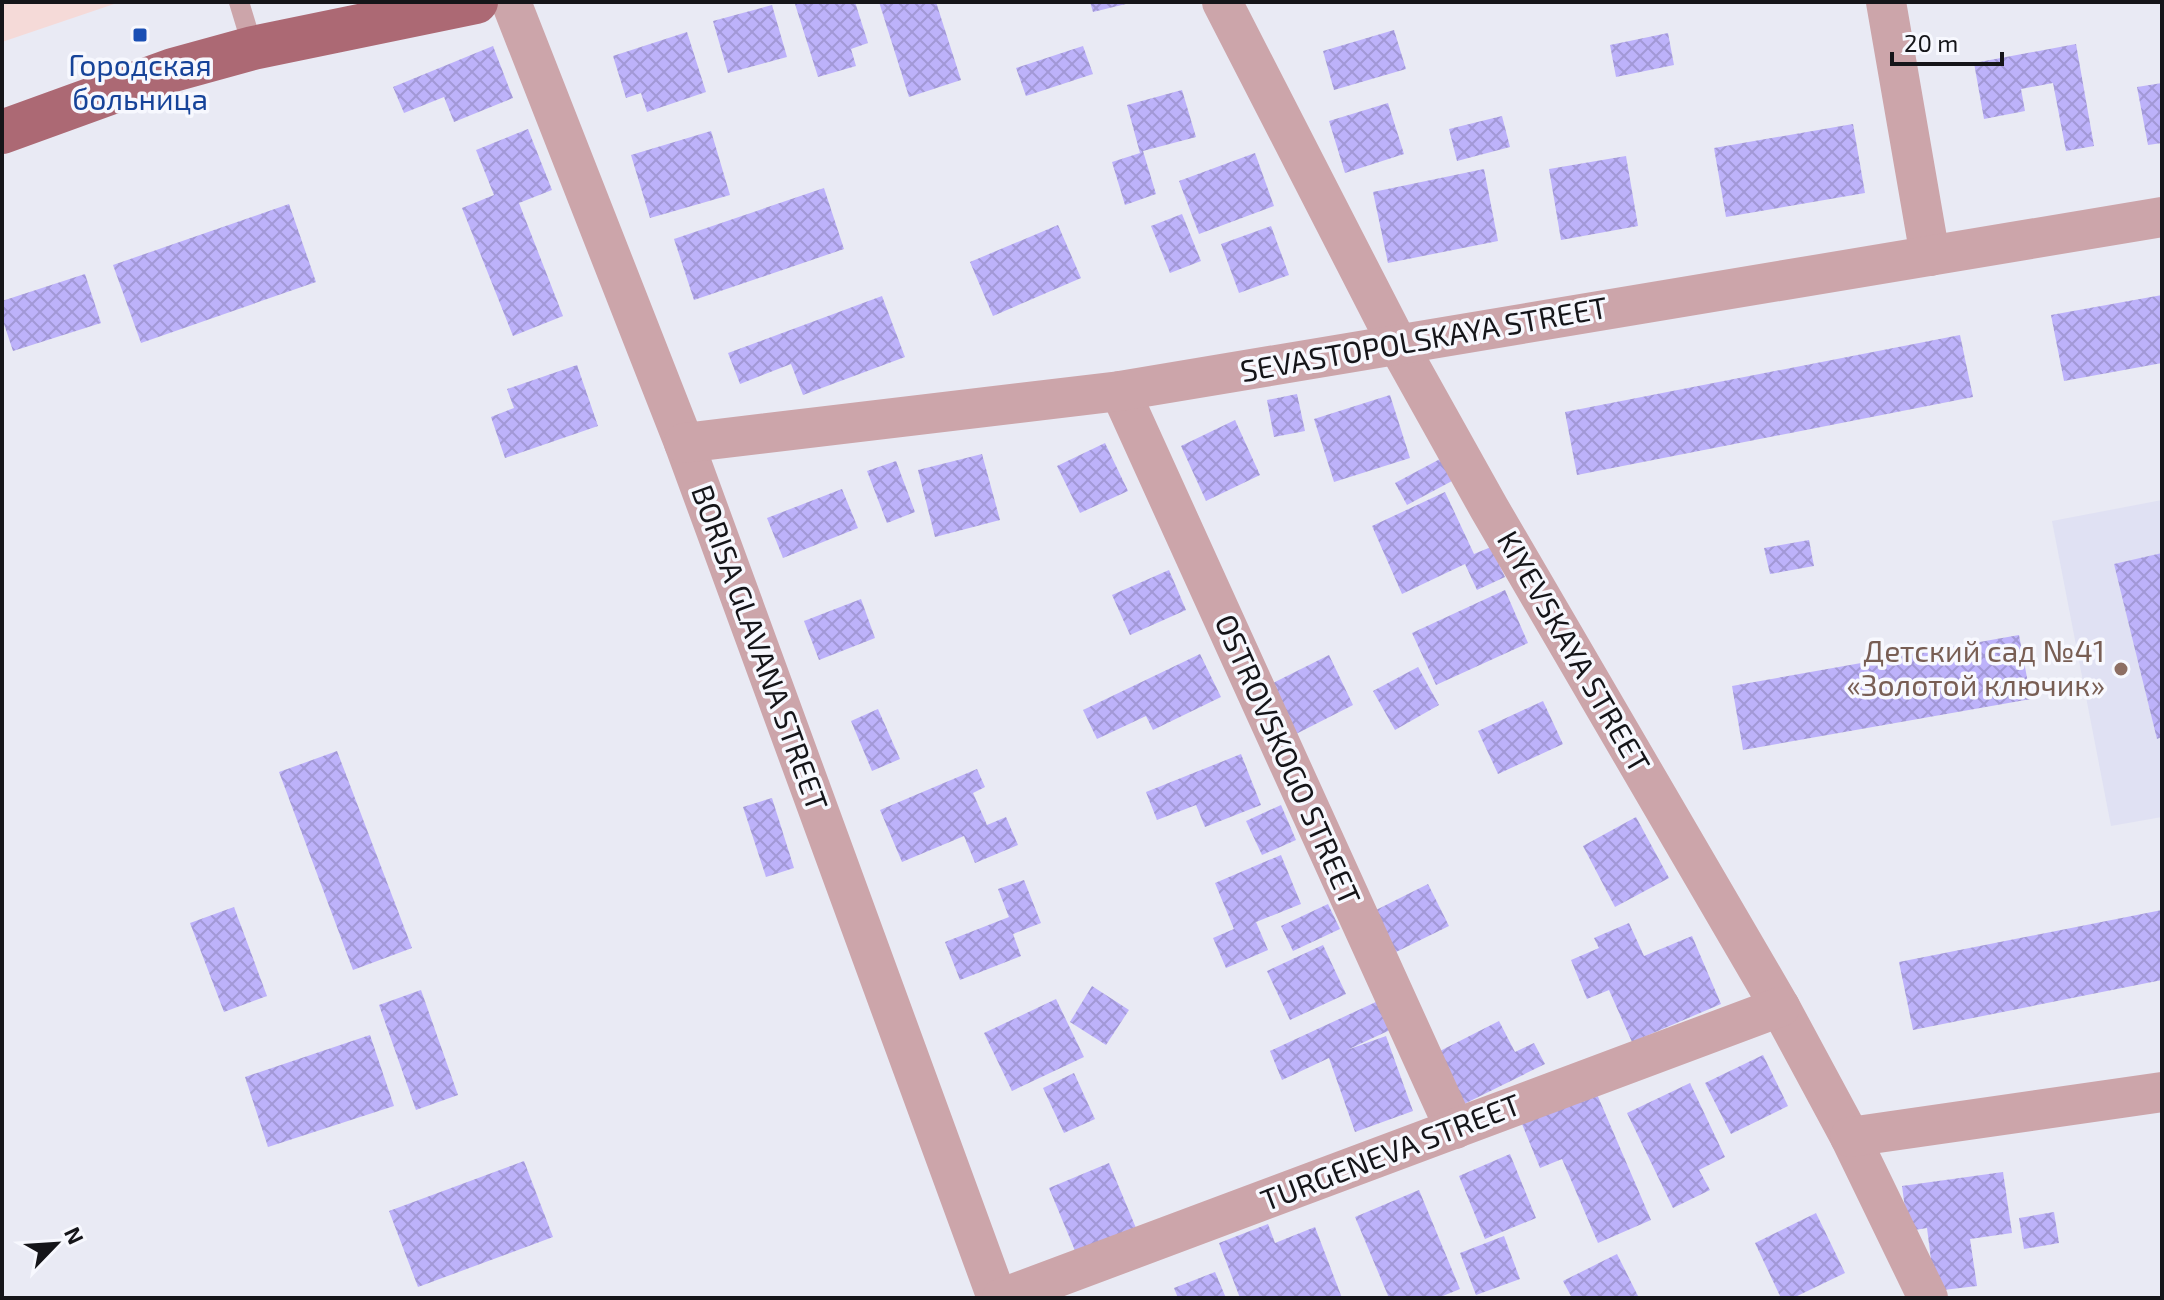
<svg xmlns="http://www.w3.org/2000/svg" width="2164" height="1300" viewBox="0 0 2164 1300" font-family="'Exo 2',sans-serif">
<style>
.built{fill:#e0e1f3}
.medical{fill:#f5dad8}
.building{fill:url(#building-cross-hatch)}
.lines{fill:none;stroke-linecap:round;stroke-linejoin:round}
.service{stroke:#cca5aa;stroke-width:20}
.minor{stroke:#cca5aa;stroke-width:40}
.primary{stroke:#ac6974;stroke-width:44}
.transit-dot{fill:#1a4fb4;stroke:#f7f8fe;stroke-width:3}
.education-dot{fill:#8d6e63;stroke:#f7f8fe;stroke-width:3}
.labels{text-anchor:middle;stroke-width:7;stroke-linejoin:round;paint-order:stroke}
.transit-label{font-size:30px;fill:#164399;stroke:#f7f8fe}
.street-label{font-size:30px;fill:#151519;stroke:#f7f8fe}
.education-label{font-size:30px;fill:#785e54;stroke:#f7f8fe;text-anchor:end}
</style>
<defs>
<pattern id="building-cross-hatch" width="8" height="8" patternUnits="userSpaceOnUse" patternTransform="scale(2)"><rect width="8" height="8" fill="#bdb2fa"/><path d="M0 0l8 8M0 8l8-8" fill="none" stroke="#a298d6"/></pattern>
</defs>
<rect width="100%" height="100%" fill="#e9eaf4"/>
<polygon class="built" points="2162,500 2162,817 2111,826 2052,521"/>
<polygon class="medical" points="2,2 120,2 2,42"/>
<g class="building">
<polygon points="801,2 855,2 868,43 851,49 856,66 818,77 795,4"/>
<polygon points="879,2 936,2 961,80 909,97"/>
<polygon points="1090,2 1129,2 1130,3 1093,12"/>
<polygon points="772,5 787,57 728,73 713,21"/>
<polygon points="1394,30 1406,69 1334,90 1323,51"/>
<polygon points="687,32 706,92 647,112 641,93 626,98 613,56"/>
<polygon points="1668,33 1674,65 1616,77 1610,45"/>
<polygon points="2076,44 2094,146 2066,151 2053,83 2021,89 2025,111 1984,119 1974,63"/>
<polygon points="493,46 513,98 454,122 444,97 404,113 393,87"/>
<polygon points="1083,46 1093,74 1026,96 1016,68"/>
<polygon points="2162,83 2162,143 2148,145 2137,87"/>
<polygon points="1182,90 1196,137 1143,151 1156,194 1125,205 1112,162 1140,153 1127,105"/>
<polygon points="1388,103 1404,154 1345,173 1329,121"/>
<polygon points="1502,116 1510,147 1457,161 1449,129"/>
<polygon points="1853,124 1865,193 1726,217 1714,148"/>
<polygon points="528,129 552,190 519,203 563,316 513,336 462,208 494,195 476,150"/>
<polygon points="711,131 730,195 650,218 631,155"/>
<polygon points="1255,153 1274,206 1199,234 1179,181"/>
<polygon points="1626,156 1638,226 1561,240 1549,169"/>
<polygon points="1484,169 1498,241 1388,263 1373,192"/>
<polygon points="824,188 844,249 694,300 674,239"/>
<polygon points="289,204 316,282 141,343 113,265"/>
<polygon points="1182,214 1201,261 1170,273 1151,226"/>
<polygon points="1058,225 1081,278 993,316 970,262"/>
<polygon points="1271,226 1289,275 1239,293 1221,244"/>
<polygon points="85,274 101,323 13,351 2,318 2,301"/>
<polygon points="2162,295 2162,363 2064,381 2051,315"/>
<polygon points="882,296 905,357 803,395 791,364 740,384 728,353"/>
<polygon points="1960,335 1973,397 1577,475 1565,412"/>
<polygon points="577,365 598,426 505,458 491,417 514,408 507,389"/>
<polygon points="1297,394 1305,431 1274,437 1267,400"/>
<polygon points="1390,395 1410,458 1334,482 1314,419"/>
<polygon points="1235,420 1260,475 1206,501 1181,446"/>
<polygon points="1105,443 1128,491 1080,513 1057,466"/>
<polygon points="982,454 1000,520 935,537 918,470"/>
<polygon points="1440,459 1452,481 1407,505 1395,483"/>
<polygon points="896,461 915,512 887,523 867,471"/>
<polygon points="842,489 858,528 783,558 767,518"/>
<polygon points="1445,492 1474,554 1491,547 1505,577 1477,590 1465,564 1402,594 1372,526"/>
<polygon points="1809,540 1814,566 1770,574 1764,548"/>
<polygon points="2162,553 2162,737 2157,739 2114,564"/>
<polygon points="1169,570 1186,610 1130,635 1112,595"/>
<polygon points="1505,590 1528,643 1436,685 1412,633"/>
<polygon points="861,599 875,638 819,660 804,621"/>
<polygon points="2019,635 2031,699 1743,750 1732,686"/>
<polygon points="1200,654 1221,697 1153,730 1146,716 1097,739 1083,710"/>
<polygon points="1329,655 1353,705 1296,734 1271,684"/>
<polygon points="1418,667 1439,705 1395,730 1373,691"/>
<polygon points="1543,701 1563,744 1498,774 1478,731"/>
<polygon points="878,709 900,759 872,771 851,721"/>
<polygon points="337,751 412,948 353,970 279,772"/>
<polygon points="1241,754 1261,805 1205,827 1196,805 1157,820 1146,792"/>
<polygon points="977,769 985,787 973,793 987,825 1006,817 1018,845 975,863 964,836 902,862 880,810"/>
<polygon points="772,798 794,868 766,877 743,807"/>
<polygon points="1281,805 1296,840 1262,855 1246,821"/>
<polygon points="1636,817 1669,878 1615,907 1583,846"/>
<polygon points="1281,855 1301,904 1256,922 1268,950 1226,968 1213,938 1234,929 1215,883"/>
<polygon points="1024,880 1041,923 1013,934 1021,956 960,980 945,942 1009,917 998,889"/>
<polygon points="1428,884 1449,926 1396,952 1376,910"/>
<polygon points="1328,904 1340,929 1293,951 1281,926"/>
<polygon points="234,907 267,996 224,1012 190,923"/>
<polygon points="2162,910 2162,980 1913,1030 1899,962"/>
<polygon points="1629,923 1644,956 1692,936 1721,1004 1632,1042 1609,990 1587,999 1571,960 1599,948 1594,938"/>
<polygon points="1323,945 1346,994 1290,1020 1267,971"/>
<polygon points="1092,986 1129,1010 1106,1045 1070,1022"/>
<polygon points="421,990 458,1095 416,1110 379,1005"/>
<polygon points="1056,999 1084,1057 1012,1091 984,1033"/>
<polygon points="1378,1001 1390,1030 1347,1050 1386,1036 1413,1111 1355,1132 1329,1058 1282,1080 1270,1051"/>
<polygon points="1499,1021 1515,1052 1534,1043 1545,1064 1464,1104 1438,1052"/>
<polygon points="370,1035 394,1106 268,1147 245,1077"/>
<polygon points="1763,1055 1788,1106 1731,1134 1705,1083"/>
<polygon points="1074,1073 1095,1119 1064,1133 1043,1088"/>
<polygon points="1690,1083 1725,1157 1699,1170 1710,1190 1673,1208 1627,1113"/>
<polygon points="1596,1092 1651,1220 1598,1243 1562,1159 1540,1168 1522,1124"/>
<polygon points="1510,1154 1536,1218 1485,1239 1459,1176"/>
<polygon points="524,1161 553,1237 418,1287 389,1211"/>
<polygon points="1109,1163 1136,1228 1076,1253 1049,1188"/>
<polygon points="2003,1172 2012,1233 1970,1239 1977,1286 1935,1291 1927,1228 1908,1231 1902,1186"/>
<polygon points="1419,1190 1460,1289 1438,1298 1389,1298 1355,1217"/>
<polygon points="2054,1212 2059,1243 2024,1249 2019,1218"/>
<polygon points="1816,1213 1845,1273 1793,1298 1781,1298 1755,1243"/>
<polygon points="1268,1224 1275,1243 1315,1227 1342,1298 1240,1298 1219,1243"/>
<polygon points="1504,1236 1520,1279 1476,1295 1460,1253"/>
<polygon points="1617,1254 1639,1298 1572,1298 1563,1281"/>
<polygon points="1215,1272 1226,1298 1178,1298 1174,1288"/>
</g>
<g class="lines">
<polyline class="service" points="239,2 253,48"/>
<g class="minor">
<polyline points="511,2 684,443 997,1298"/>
<polyline points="1222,2 1398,345 1489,508 1780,1007 1850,1137 1928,1298"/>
<polyline points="1886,2 1930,256"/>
<polyline points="1120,391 1455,1129"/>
<polyline points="684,443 1120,391 2162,217"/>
<polyline points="1850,1137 2162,1092"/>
<polyline points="1002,1298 1780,1007"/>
</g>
<polyline class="primary" points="2,132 173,70 253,48 476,2"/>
</g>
<rect class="transit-dot" x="132" y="27" width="16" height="16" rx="4"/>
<circle class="education-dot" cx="2121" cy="669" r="8"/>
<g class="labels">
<g class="transit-label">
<text x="140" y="76">Городская<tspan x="140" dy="34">больница</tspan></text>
</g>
<g class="street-label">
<text transform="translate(1424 340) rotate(-10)" y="10">SEVASTOPOLSKAYA STREET</text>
<text transform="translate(759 648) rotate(70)" y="10">BORISA GLAVANA STREET</text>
<text transform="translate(1573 652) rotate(60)" y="10">KIYEVSKAYA STREET</text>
<text transform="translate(1287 760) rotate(66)" y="10">OSTROVSKOGO STREET</text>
<text transform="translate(1391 1153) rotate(-21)" y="10">TURGENEVA STREET</text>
</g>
<g class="education-label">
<text x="2105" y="662">Детский сад №41<tspan x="2105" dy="34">«Золотой ключик»</tspan></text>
</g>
</g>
<rect width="2164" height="1300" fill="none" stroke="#151519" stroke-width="8"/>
<g transform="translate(56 1244) rotate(65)" stroke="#f7f8fe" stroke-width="6" paint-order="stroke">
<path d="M0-6L14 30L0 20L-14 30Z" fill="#151519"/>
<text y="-12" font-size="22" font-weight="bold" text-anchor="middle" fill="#151519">N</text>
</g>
<path d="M1892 52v12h110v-12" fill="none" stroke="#151519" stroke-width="4"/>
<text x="1904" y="52" font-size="24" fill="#151519" stroke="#f7f8fe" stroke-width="6" paint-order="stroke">20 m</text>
</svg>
